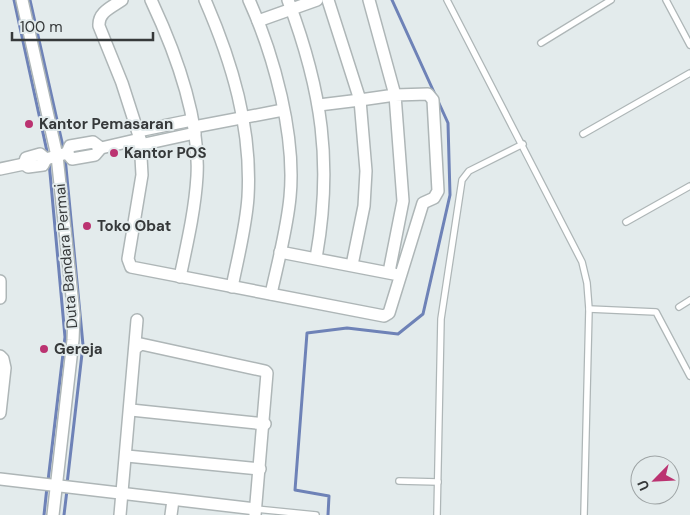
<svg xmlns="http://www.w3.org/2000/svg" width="690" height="515" viewBox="0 0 690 515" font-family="'DM Sans',sans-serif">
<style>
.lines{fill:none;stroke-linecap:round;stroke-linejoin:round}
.stream{stroke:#6e82b7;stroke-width:3}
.service-casing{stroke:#aeb6b7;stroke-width:8}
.minor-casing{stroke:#aeb6b7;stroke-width:14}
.service{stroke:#fff;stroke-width:5.5}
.minor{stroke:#fff;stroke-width:11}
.poi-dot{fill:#bb3371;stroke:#e3ebec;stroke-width:2}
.labels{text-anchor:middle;stroke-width:4;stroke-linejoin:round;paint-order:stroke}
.poi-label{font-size:15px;font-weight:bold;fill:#36393a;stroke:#e3ebec;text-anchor:start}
.street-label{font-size:15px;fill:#36393a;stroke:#e3ebec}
</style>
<rect width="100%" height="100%" fill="#e3ebec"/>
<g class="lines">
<g class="stream">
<polyline points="14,0 48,156"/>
<polyline points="30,0 64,151"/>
<polyline points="65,157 83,345 67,484"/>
<polyline points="48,481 65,337 49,162"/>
<polyline points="44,515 47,487"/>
<polyline points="64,515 67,490"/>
<polyline points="328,515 329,496 295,490 307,333 347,328 398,334 423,314 450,195 448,123 392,0"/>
</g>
<g class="service-casing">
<g id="service">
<polyline points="447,0 582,262 587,283 589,309 584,515"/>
<polyline points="666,0 690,45"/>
<polyline points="541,43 611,0"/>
<polyline points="583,134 690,73"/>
<polyline points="626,222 690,186"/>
<polyline points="679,307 690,300"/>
<polyline points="589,309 656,312 690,376"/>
<polyline points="399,481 438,482"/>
<polyline points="256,509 316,515"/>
<polyline points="437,515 441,319 462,180 469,171 523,144"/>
</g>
</g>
<g class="minor-casing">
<g id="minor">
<polyline points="22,0 57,156 74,315 73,340 53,515"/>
<path d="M 122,0 C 112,7 98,12 99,26 L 122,83 L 140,139"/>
<path d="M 151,0 C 175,51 200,119 197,176 C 195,210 187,244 180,277"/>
<path d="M 205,0 C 232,62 252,128 248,197 C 246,227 238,257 232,287"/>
<path d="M 249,0 C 274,55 296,136 290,197 C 287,229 278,262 271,294"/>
<path d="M 288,0 C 322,90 333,164 316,258"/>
<polyline points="328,0 360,100 395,95 369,0"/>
<polyline points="258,21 317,0"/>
<polyline points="319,105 360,100 366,171 364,206 352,265"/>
<polyline points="194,127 283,110"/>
<polyline points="138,131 192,120"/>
<polyline points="140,145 195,133"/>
<polyline points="67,153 72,159 95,155 101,148 140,139 142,175 128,259 131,267 384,316 389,313 423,203 434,198 438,191 433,100 428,94 395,95 403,201 389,272"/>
<polyline points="24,164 26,158 40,154 46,159 67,153 70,146 93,142 101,148"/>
<polyline points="0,169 24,164 28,167 43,165 46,159"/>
<polyline points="280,252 394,274"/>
<polyline points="0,281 0,298"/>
<polyline points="137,347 141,344 265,371 267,373 255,515"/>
<polyline points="0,356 3,359 5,368 0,413"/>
<polyline points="131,410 265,424"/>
<polyline points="127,456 260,469"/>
<polyline points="0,479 256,509"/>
<polyline points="120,515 137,320"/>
<polyline points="171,515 173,500"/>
</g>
</g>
<use href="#service" class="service"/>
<use href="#minor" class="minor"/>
</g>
<g class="poi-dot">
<circle cx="29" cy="124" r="5"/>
<circle cx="114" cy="153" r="5"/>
<circle cx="87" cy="226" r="5"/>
<circle cx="44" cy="349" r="5"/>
</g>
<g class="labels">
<g class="poi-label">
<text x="39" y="129">Kantor Pemasaran</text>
<text x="124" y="158">Kantor POS</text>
<text x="97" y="231">Toko Obat</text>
<text x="54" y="354">Gereja</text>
</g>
<g class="street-label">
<text transform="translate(66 256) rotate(-95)" y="5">Duta Bandara Permai</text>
</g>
</g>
<g transform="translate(655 480) rotate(246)"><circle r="24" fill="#e3ebec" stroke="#9ea4a5"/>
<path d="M0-4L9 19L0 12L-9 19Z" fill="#bb3371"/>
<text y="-8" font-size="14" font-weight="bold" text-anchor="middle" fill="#36393a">U</text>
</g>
<path d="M12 32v8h141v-8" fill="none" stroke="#36393a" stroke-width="2.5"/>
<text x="20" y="32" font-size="15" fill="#36393a" stroke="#e3ebec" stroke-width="4" paint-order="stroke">100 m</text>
</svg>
